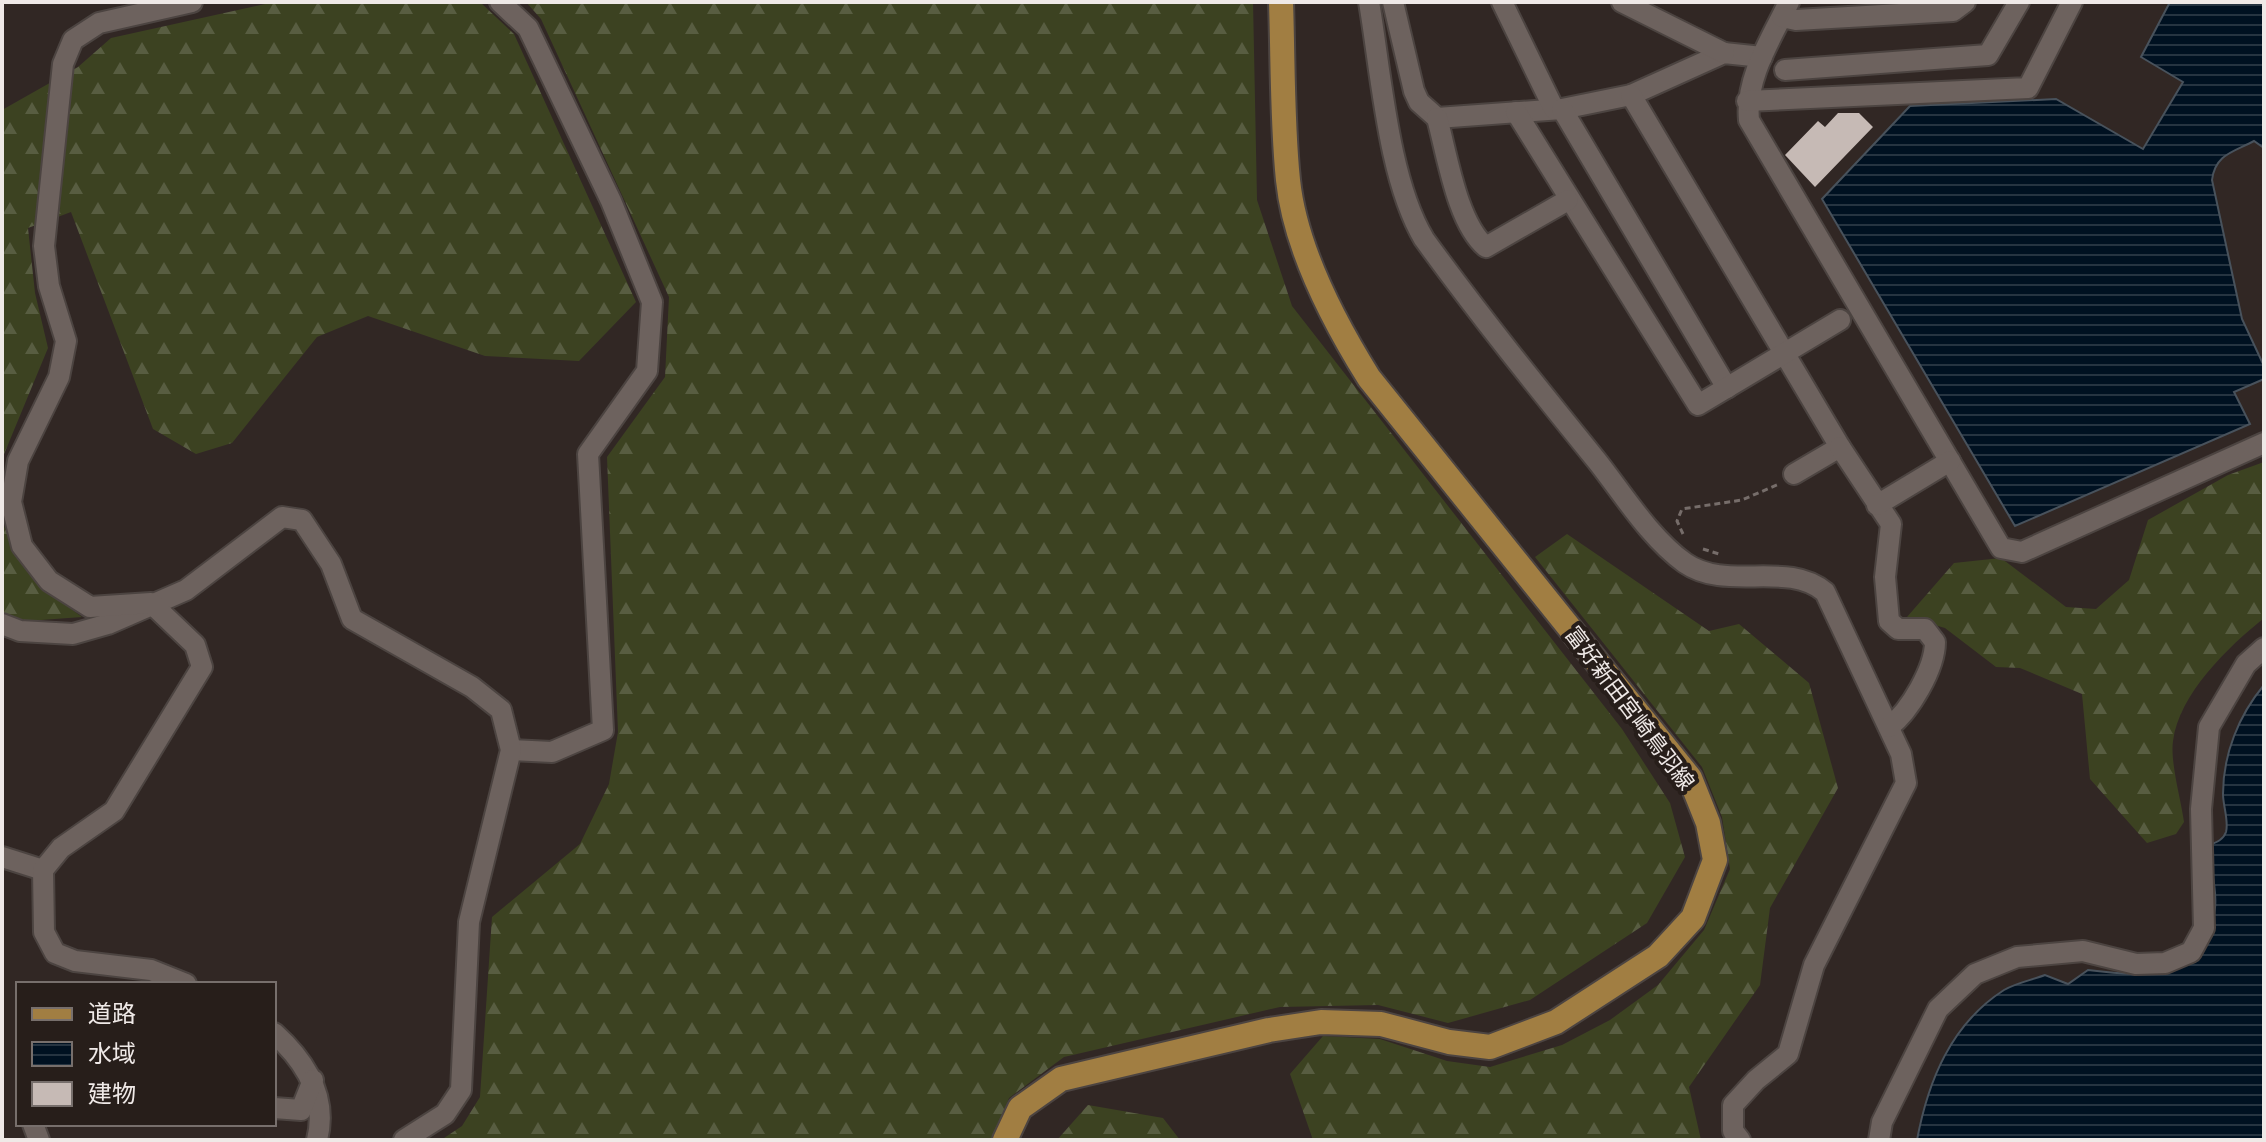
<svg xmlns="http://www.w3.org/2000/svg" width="2266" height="1142" viewBox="0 0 2266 1142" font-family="'Open Sans','Noto Sans JP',sans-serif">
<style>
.forest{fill:url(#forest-firs)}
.water{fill:url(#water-rules);stroke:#48525c;stroke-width:2}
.building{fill:#c6bab5}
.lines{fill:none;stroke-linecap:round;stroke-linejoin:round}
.minor-casing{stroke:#4c4441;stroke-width:24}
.major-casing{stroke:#4c4441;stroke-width:28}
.path{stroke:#766d6a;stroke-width:3;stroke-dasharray:6 4;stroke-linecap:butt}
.minor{stroke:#6d625e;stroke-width:20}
.major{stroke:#a17e42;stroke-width:24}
.labels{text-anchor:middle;stroke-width:8;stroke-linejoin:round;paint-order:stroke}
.street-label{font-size:22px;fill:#efe9e7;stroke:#271e1a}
</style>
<defs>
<pattern id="forest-firs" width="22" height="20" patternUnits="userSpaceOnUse" patternTransform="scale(2)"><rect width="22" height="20" fill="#3c4221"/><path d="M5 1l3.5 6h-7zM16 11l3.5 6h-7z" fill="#585d41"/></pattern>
<pattern id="water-rules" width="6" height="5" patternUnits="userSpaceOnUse" patternTransform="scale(2)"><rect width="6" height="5" fill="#001121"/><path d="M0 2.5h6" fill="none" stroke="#263441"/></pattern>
</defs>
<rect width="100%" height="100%" fill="#312724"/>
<g class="forest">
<polygon points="274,2 480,2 514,34 636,302 579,361 485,356 368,316 317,337 232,443 196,454 153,429 71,212 28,228 35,293 48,348 2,459 2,110 78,67 111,38"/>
<polygon points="526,2 1253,2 1257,200 1292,306 1622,729 1670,803 1685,857 1647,923 1530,1000 1448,1023 1378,1005 1280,1007 1064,1057 1009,1098 992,1140 441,1140 462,1126 480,1097 492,917 580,844 609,784 618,732 607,457 665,377 669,297 541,19"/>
<path d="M 2264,462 L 2264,618 C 2228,647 2179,694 2173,741 C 2170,762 2181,800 2184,822 L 2176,834 L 2147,843 L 2090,779 L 2082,694 L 2020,668 L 1996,667 L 1945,628 L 1907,617 L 1954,563 L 2001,558 L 2066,607 L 2096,609 L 2129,580 L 2148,520 L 2228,475 Z"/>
<path d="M 2,520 C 16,564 46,590 82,617 L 27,621 L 2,612 Z"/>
<polygon points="1567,534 1709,631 1739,624 1809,683 1838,788 1770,908 1760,985 1689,1087 1701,1140 1313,1140 1290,1074 1323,1036 1380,1039 1447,1061 1490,1067 1562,1045 1610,1020 1658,985 1704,930 1730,869 1722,817 1702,767 1535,557"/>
<polygon points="1088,1105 1163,1118 1180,1140 1057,1140"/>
</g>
<g class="water">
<path d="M 2170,2 L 2264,2 L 2264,148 L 2254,141 C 2234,152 2215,154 2212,180 L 2242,319 L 2264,366 L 2264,379 L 2234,392 L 2250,424 L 2015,526 L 1822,199 L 1910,106 L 2056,99 L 2143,149 L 2183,82 L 2141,57 Z"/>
<path d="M 2264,685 L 2264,1140 L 1917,1140 C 1928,1081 1951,1024 2004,990 C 2016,983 2032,980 2045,975 L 2068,984 L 2088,970 C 2147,977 2210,983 2215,908 C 2217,888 2210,865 2207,846 C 2214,843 2223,841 2226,832 C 2229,821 2223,806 2223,794 C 2223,754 2239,715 2264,685 Z"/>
</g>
<polygon class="building" points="1838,113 1859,113 1873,127 1815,187 1785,155 1818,121 1825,127"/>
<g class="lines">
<g class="minor-casing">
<g id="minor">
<polyline points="500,2 528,28 611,201 652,302 647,371 588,454 603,730 552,752 511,750"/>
<path d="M 1369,2 C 1381,72 1388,179 1424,239 C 1479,315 1538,388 1597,461 C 1623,494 1650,538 1685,563 C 1727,592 1787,560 1825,592 L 1901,754 L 1906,783 L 1814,965 L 1788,1054 L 1756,1080 L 1733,1105 L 1733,1131 L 1740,1140"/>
<polyline points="1393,2 1414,91 1419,102 1437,118 1562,109 1631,95 1724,53 1762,57"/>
<polyline points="1502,2 1554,109"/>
<polyline points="1622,2 1724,53"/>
<path d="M 1789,2 C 1771,39 1745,78 1749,120 L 2001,548 L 2022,552 L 2264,443"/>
<polyline points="1782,17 1796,20 1953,11 1965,2"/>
<polyline points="1785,70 1988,55 2019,2"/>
<polyline points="1631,95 1840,447 1794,474"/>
<polyline points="1747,101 2028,88 2072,2"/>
<polyline points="1562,109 1727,388"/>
<polyline points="1516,112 1698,405 1840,320"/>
<path d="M 1437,118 C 1447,154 1457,223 1486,247 L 1568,200"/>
<path d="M 1840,447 L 1891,524 L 1885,577 L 1889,621 L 1898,629 L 1925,629 L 1935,642 C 1935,668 1910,711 1889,727"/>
<polyline points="1877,505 1950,461"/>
<polyline points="2,624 20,631 73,634 108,624 186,590 282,517 302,520 331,564 352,619 472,687 501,710 511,750 469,922 461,1090 445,1114 404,1140"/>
<polyline points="2,857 43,870"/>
<polyline points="186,984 151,970 75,961 55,953 44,932 43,870 61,848 114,811 202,667 195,645 151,603 90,607 49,581 22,546 11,502 18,461 59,377 66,341 49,286 44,246 63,64 73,40 99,23 192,2"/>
<path d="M 274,1033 C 305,1061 328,1097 317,1140"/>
<polyline points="274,1108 301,1110 313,1080"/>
<polyline points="33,1124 39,1140"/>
<polyline points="1879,1140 1882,1122 1938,1009 1975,974 2017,957 2083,951 2136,964 2165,963 2191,952 2204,928 2201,809 2209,727 2246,664 2264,648"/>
</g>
</g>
<g class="major-casing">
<path id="major" d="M 1005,1140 L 1020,1108 L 1061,1079 L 1269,1030 L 1321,1022 L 1381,1024 L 1449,1042 L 1490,1047 L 1556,1022 L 1658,956 L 1693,918 L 1715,860 L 1708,823 L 1690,778 L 1369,378 C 1334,322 1295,248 1288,180 C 1282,122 1283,61 1281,2"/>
</g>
<g class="path">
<polyline points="1683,534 1677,521 1682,509 1742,500 1779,484"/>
<polyline points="1703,549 1719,554"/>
</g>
<use href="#minor" class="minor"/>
<use href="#major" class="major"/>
</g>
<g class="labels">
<g class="street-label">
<text transform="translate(1630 708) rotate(53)" y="8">富好新田宮崎鳥羽線</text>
</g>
</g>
<rect width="2266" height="1142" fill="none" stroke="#efe9e7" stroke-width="8"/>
<rect x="16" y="982" width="260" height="144" fill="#271e1a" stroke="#776f6c" stroke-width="2"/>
<rect x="32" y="1008" width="40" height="12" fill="#a17e42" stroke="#776f6c" stroke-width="2"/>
<text x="88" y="1022" font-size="24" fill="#efe9e7">道路</text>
<rect x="32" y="1042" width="40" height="24" fill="url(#water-rules)" stroke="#776f6c" stroke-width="2"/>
<text x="88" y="1062" font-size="24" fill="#efe9e7">水域</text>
<rect x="32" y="1082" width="40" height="24" fill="#c6bab5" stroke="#776f6c" stroke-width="2"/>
<text x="88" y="1102" font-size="24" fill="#efe9e7">建物</text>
</svg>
